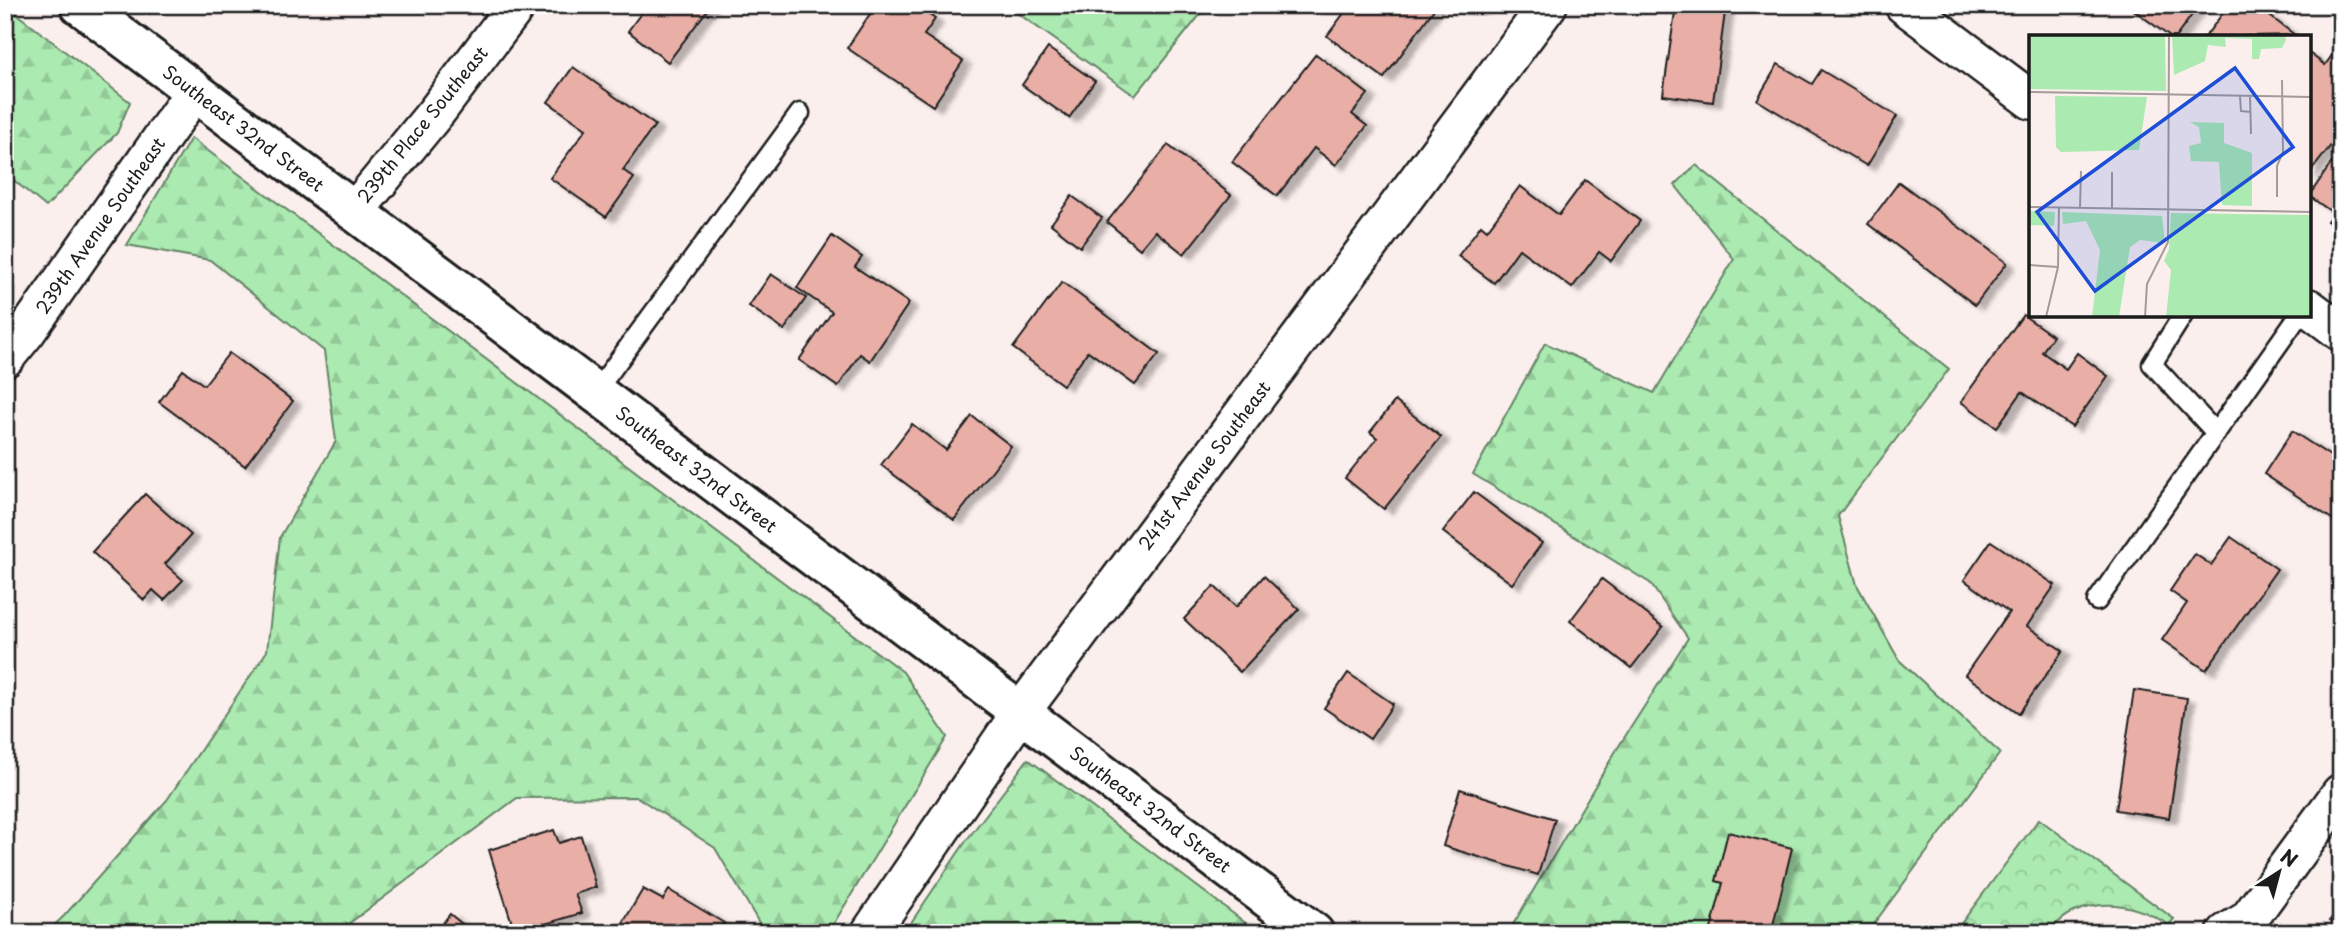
<svg xmlns="http://www.w3.org/2000/svg" width="2346" height="938" viewBox="0 0 2346 938" font-family="'Playpen Sans',sans-serif">
<style>
.forest{fill:url(#forest-firs);stroke:#648366;stroke-width:2}
.park{fill:url(#park-crowns);stroke:#648366;stroke-width:2}
.building{fill:#e9afa7;stroke:#1c1c1c;stroke-width:2;filter:url(#shadow)}
.lines{fill:none;stroke-linecap:round;stroke-linejoin:round}
.service-casing{stroke:#1c1c1c;stroke-width:23}
.minor-casing{stroke:#1c1c1c;stroke-width:42}
.tertiary-casing{stroke:#1c1c1c;stroke-width:44}
.service{stroke:#fff;stroke-width:18}
.minor{stroke:#fff;stroke-width:37}
.tertiary{stroke:#fff;stroke-width:38}
.labels{text-anchor:middle;stroke-width:7;stroke-linejoin:round;paint-order:stroke}
.street-label{font-size:18px;fill:#1c1c1c;stroke:#fff}
.inset-road{fill:none;stroke:#a29b99;stroke-width:2}
.view{fill:#1d4ed8;fill-opacity:0.15;stroke:#1d4ed8;stroke-width:3.5}
.inset-edge{fill:none;stroke:#1c1c1c;stroke-width:3.5}
</style>
<defs>
<pattern id="forest-firs" width="22" height="20" patternUnits="userSpaceOnUse" patternTransform="scale(1.75)"><rect width="22" height="20" fill="#abeab1"/><path d="M5 1l3.5 6h-7zM16 11l3.5 6h-7z" fill="#93c898"/></pattern>
<pattern id="park-crowns" width="20" height="18" patternUnits="userSpaceOnUse" patternTransform="scale(1.75)"><rect width="20" height="18" fill="#abeab1"/><path d="M2 6a3 3 0 1 1 6 0M12 15a3 3 0 1 1 6 0" fill="none" stroke="#93c898"/></pattern>
<filter id="shadow"><feDropShadow dx="8" dy="4.5" stdDeviation="2" flood-color="#0004"/></filter>
</defs>
<rect width="100%" height="100%" fill="#fbefed"/>
<filter id="ink" filterUnits="userSpaceOnUse"><feTurbulence type="fractalNoise" baseFrequency=".0143" numOctaves="2"/><feDisplacementMap in="SourceGraphic" scale="14" xChannelSelector="R" yChannelSelector="G"/><feConvolveMatrix kernelMatrix="1 2 1 2 8 2 1 2 1" color-interpolation-filters="sRGB"/></filter>
<g filter="url(#ink)">
<g class="forest">
<polygon points="5,5 130,102 117,133 46,207 5,173"/>
<polygon points="1006,5 1208,5 1135,96"/>
<polygon points="191,138 903,672 947,737 828,933 765,933 715,848 637,797 517,798 351,922 342,933 46,933 64,916 167,800 267,651 280,537 336,441 324,351 210,260 127,245"/>
<polygon points="1696,165 1949,369 1838,516 1857,585 1899,660 2000,753 1867,933 1508,933 1617,749 1688,638 1650,583 1473,474 1545,343 1654,393 1734,259 1675,185"/>
<polygon points="1028,759 1259,933 904,933 966,841"/>
</g>
<path class="park" d="M 2039,819 L 2174,919 L 2169,925 C 2139,906 2106,897 2072,913 C 2062,917 2054,928 2046,932 C 2039,936 1967,933 1954,933 Z"/>
<g class="building">
<polygon points="647,5 711,5 668,62 628,31"/>
<polygon points="876,5 915,5 935,19 924,35 963,61 933,106 847,48"/>
<polygon points="1350,5 1437,5 1384,78 1327,36"/>
<polygon points="1676,5 1726,5 1713,102 1663,95"/>
<polygon points="2127,5 2199,5 2176,37 2170,37"/>
<polygon points="2229,5 2255,5 2295,35 2205,37"/>
<polygon points="1048,48 1095,81 1069,118 1022,85"/>
<polygon points="2309,53 2325,65 2333,54 2341,59 2341,132 2309,174"/>
<polygon points="1316,54 1368,94 1352,114 1367,126 1336,165 1314,148 1277,196 1232,162"/>
<polygon points="1778,64 1812,84 1821,70 1897,116 1867,166 1757,100"/>
<polygon points="573,67 655,125 623,170 634,178 606,217 550,178 586,129 548,102"/>
<polygon points="1168,145 1231,195 1184,254 1155,231 1140,249 1107,222"/>
<polygon points="2341,149 2341,231 2327,221 2333,213 2309,196"/>
<polygon points="1585,180 1640,221 1611,261 1599,252 1572,288 1519,249 1494,283 1458,256 1481,225 1487,230 1520,186 1559,215"/>
<polygon points="1899,182 2007,263 1975,305 1868,224"/>
<polygon points="1072,196 1102,218 1080,247 1051,224"/>
<polygon points="832,236 862,257 855,267 909,303 870,361 860,354 838,387 799,360 832,312 797,288"/>
<polygon points="771,274 806,298 784,330 749,306"/>
<polygon points="1062,282 1159,354 1135,385 1088,351 1063,385 1013,348"/>
<polygon points="2023,315 2053,336 2042,352 2066,369 2077,353 2108,376 2072,427 2022,392 1997,427 1961,402"/>
<polygon points="229,353 293,401 245,466 159,402 183,370 204,385"/>
<polygon points="1395,401 1441,437 1384,509 1345,478 1377,438 1370,432"/>
<polygon points="972,416 1011,446 954,520 881,465 912,424 946,450"/>
<polygon points="2292,431 2341,463 2341,525 2264,474"/>
<polygon points="1474,492 1542,543 1512,584 1443,532"/>
<polygon points="145,494 191,535 165,564 183,580 164,600 153,590 144,600 92,552"/>
<polygon points="2231,537 2277,569 2206,670 2162,640 2187,603 2170,591 2195,554 2211,565"/>
<polygon points="1991,541 2055,585 2027,626 2063,651 2019,713 1965,675 2009,612 1964,580"/>
<polygon points="1264,576 1299,609 1240,672 1184,619 1214,586 1236,607"/>
<polygon points="1602,579 1663,627 1631,668 1570,621"/>
<polygon points="1348,673 1393,704 1370,739 1324,708"/>
<polygon points="2134,690 2187,698 2169,818 2116,810"/>
<polygon points="1460,789 1555,819 1538,875 1443,846"/>
<polygon points="554,830 559,843 581,836 596,887 575,894 582,913 515,933 489,850"/>
<polygon points="1728,832 1792,848 1771,933 1710,933 1723,883 1716,881"/>
<polygon points="643,889 663,900 669,890 724,923 718,933 617,933"/>
<polygon points="2341,906 2341,928 2330,920"/>
<polygon points="450,914 473,933 435,933"/>
</g>
<g class="lines">
<g class="service-casing">
<g id="service">
<polyline points="2183,315 2152,364 2216,433"/>
<polyline points="594,394 800,113"/>
<polyline points="2097,601 2299,315"/>
</g>
</g>
<g class="minor-casing">
<g id="minor">
<polyline points="1904,5 2031,100"/>
<polyline points="354,212 437,111 517,5"/>
<polyline points="2309,308 2341,332"/>
<polyline points="5,358 27,331 194,92"/>
<polyline points="870,933 1021,712 1548,5"/>
<polyline points="2226,933 2248,920 2341,793"/>
</g>
</g>
<g class="tertiary-casing">
<polyline id="tertiary" points="80,5 1314,933"/>
</g>
<use href="#service" class="service"/>
<use href="#minor" class="minor"/>
<use href="#tertiary" class="tertiary"/>
</g>
</g>
<g class="labels">
<g class="street-label">
<text transform="translate(423 125) rotate(-51)" y="6">239th Place Southeast</text>
<text transform="translate(243 129) rotate(37)" y="6">Southeast 32nd Street</text>
<text transform="translate(101 226) rotate(-55)" y="6">239th Avenue Southeast</text>
<text transform="translate(1205 466) rotate(-53)" y="6">241st Avenue Southeast</text>
<text transform="translate(696 470) rotate(37)" y="6">Southeast 32nd Street</text>
<text transform="translate(1150 810) rotate(37)" y="6">Southeast 32nd Street</text>
</g>
</g>
<g transform="translate(2029 35)">
<rect width="282" height="282" fill="#fbefed"/>
<path d="M 0,0 L 136,0 L 137,56 L 0,54 ZM 143,0 L 256,0 L 257,5 L 253,13 L 232,14 L 230,24 L 223,24 L 223,4 L 196,3 L 197,12 L 179,10 L 176,26 L 145,40 ZM 26,61 L 118,62 L 110,115 L 32,117 L 27,112 ZM 161,87 L 195,88 L 195,108 L 223,118 L 223,171 L 193,170 L 190,127 L 162,126 L 160,111 L 172,108 L 170,92 ZM 0,176 L 26,177 L 25,191 L 0,190 ZM 33,177 L 133,181 L 136,208 L 111,205 L 101,212 L 90,282 L 63,282 L 71,215 L 57,186 L 34,189 ZM 142,178 L 282,180 L 282,282 L 137,282 L 142,235 L 135,226 L 140,214 Z" fill="#abeab1"/>
<path d="M 196,223 L 234,245 L 282,251 L 282,282 L 255,282 L 207,249 L 191,226 Z" fill="#abeab1"/>
<path class="inset-road" d="M 0,57 L 282,62M 211,61 L 212,76 L 222,77M 221,61 L 222,99M 248,162 L 248,131 L 254,117 L 253,45M 0,172 L 282,177M 51,173 L 52,136M 83,173 L 83,137M 0,230 L 29,232M 17,282 L 29,232 L 30,172M 116,282 L 118,249 L 139,207 L 140,0"/>
<path class="view" d="M 206,33 L 264,112 L 66,256 L 8,177 Z"/>
<rect width="282" height="282" class="inset-edge"/>
</g>
<rect width="2346" height="938" fill="none" stroke="#fff" stroke-width="28"/>
<rect x="14" y="14" width="2318" height="910" fill="none" stroke="#1c1c1c" stroke-width="2.5" filter="url(#ink)"/>
<g transform="translate(2279 872) rotate(36)" stroke="#ffffff" stroke-width="5" paint-order="stroke">
<path d="M0-5L12 26L0 18L-12 26Z" fill="#1c1c1c"/>
<text y="-10" font-size="19" font-weight="bold" text-anchor="middle" fill="#1c1c1c">N</text>
</g>
</svg>
